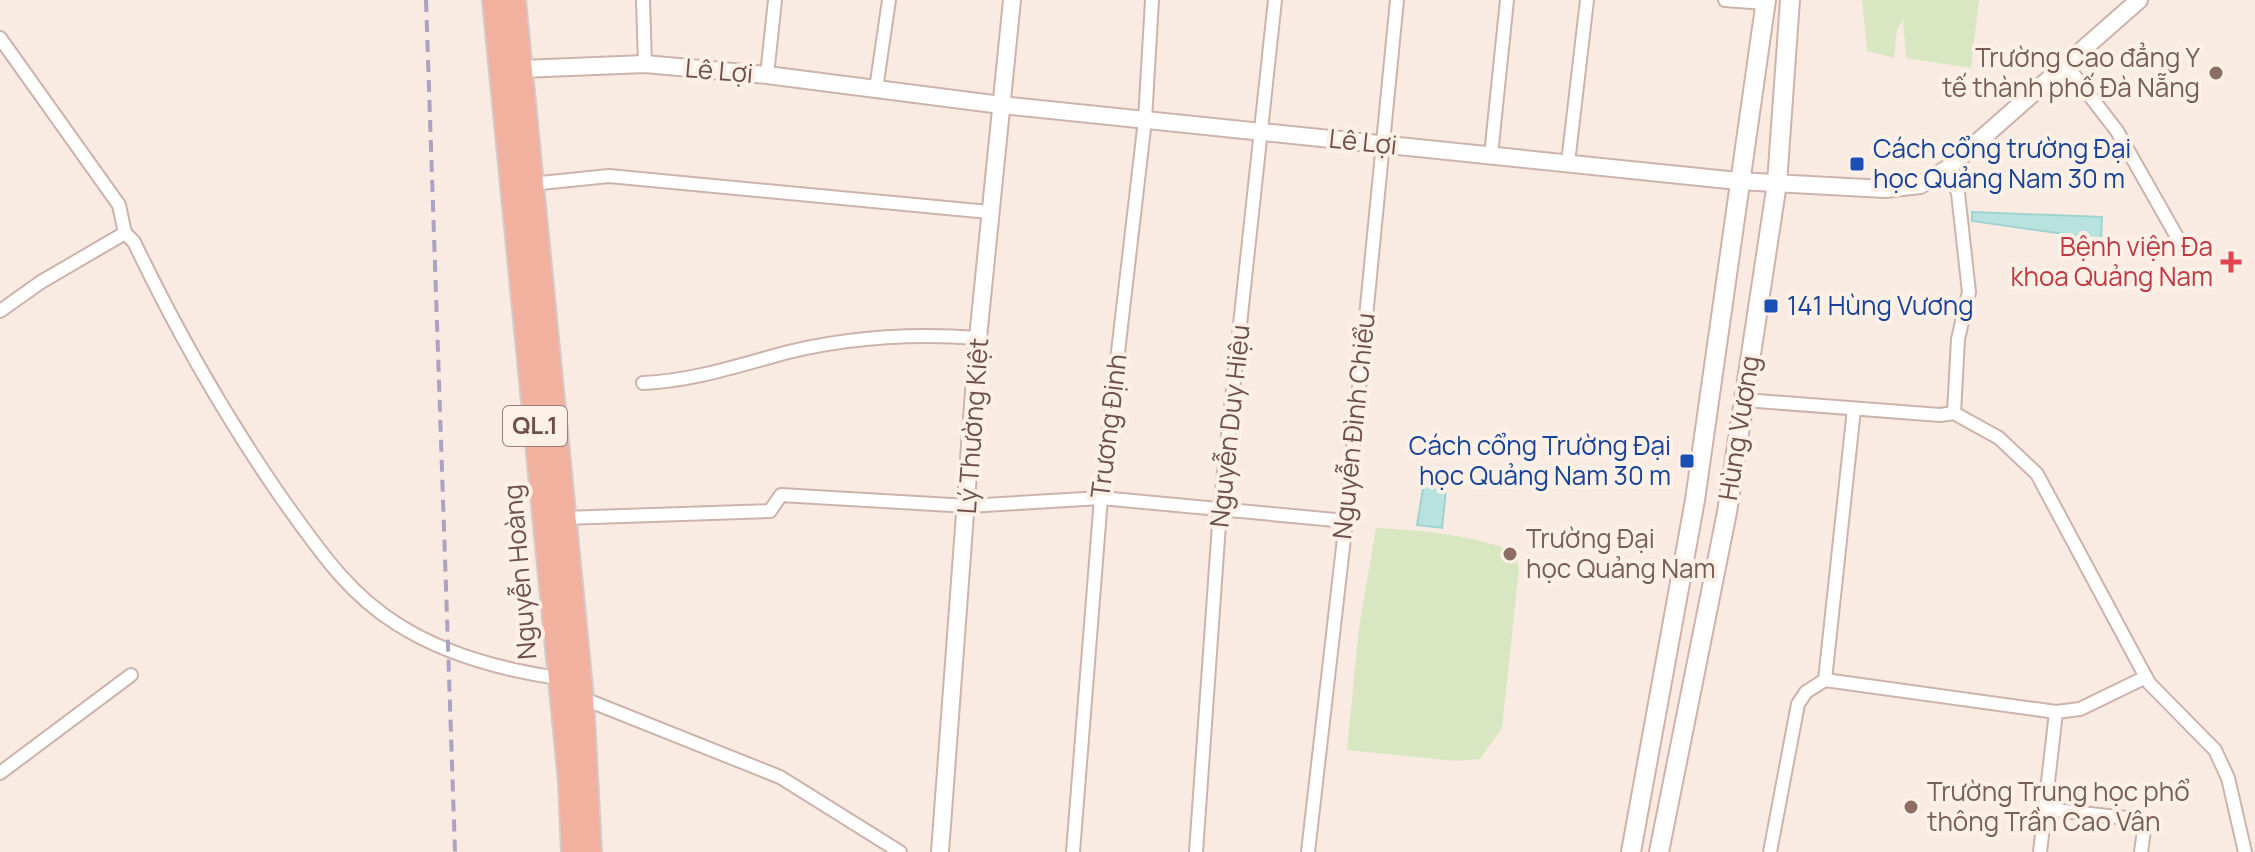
<svg xmlns="http://www.w3.org/2000/svg" width="2255" height="852" viewBox="0 0 2255 852" font-family="Manrope,sans-serif">
<style>
.green{fill:#d9e6c2}
.water{fill:#b8e2de;stroke:#9fd3cf;stroke-width:2}
.lines{fill:none;stroke-linecap:round;stroke-linejoin:round}
.minor-casing{stroke:#ccb3ac;stroke-width:16}
.tertiary-casing{stroke:#ccb3ac;stroke-width:20}
.secondary-casing{stroke:#cfb2aa;stroke-width:22}
.trunk-casing{stroke:#d4cac9;stroke-width:26}
.minor{stroke:#fff;stroke-width:12}
.tertiary{stroke:#fff;stroke-width:16}
.secondary{stroke:#fff;stroke-width:18}
.trunk{stroke:#f2b09e;stroke-width:22}
.rail{stroke:#aca2c2;stroke-width:4;stroke-dasharray:12 8;stroke-linecap:butt}
.education-dot{fill:#8d6e63;stroke:#fdf0e7;stroke-width:3}
.transit-dot{fill:#1a4fb4;stroke:#fdf0e7;stroke-width:3}
.health-dot{fill:#e0444e;stroke:#fdf0e7;stroke-width:3}
.labels{text-anchor:middle;stroke-width:8;stroke-linejoin:round;paint-order:stroke}
.shield{fill:#fdf0e7;stroke:#9a7f7a;stroke-width:2}
.shield-label{font-size:24px;font-weight:bold;fill:#6f4f4b}
.education-label{font-size:26px;fill:#785e54;stroke:#fdf0e7;text-anchor:start}
.street-label{font-size:26px;fill:#6f4f4b;stroke:#fdf0e7}
.transit-label{font-size:26px;fill:#164399;stroke:#fdf0e7;text-anchor:start}
.health-label{font-size:26px;fill:#be3a42;stroke:#fdf0e7;text-anchor:end}
</style>
<rect width="100%" height="100%" fill="#faebe2"/>
<g class="green">
<polygon points="1862,0 1979,0 1971,68 1906,58 1903,19 1897,30 1894,58 1867,51"/>
<path d="M 1376,528 C 1424,530 1469,535 1514,551 L 1519,568 L 1502,728 L 1480,759 L 1456,761 L 1347,750 L 1359,627 Z"/>
</g>
<g class="water">
<polygon points="1972,212 2102,217 2101,239 1972,221"/>
<polygon points="1426,470 1448,472 1442,528 1417,525"/>
</g>
<g class="lines">
<g class="minor-casing">
<g id="minor">
<polyline points="643,0 645,64"/>
<polyline points="1725,0 1765,3"/>
<polyline points="0,38 119,205 125,233"/>
<polyline points="2067,66 2117,131 2181,244"/>
<polyline points="767,75 775,0"/>
<polyline points="876,89 889,0"/>
<polyline points="1491,155 1507,0"/>
<polyline points="1568,163 1587,0"/>
<polyline points="1947,169 1958,193 1969,292 1958,339 1954,413"/>
<polyline points="531,184 609,176 989,212"/>
<path d="M 0,311 L 41,282 L 125,233 L 134,242 C 177,332 226,418 283,500 C 317,547 347,593 397,624 C 444,654 503,670 558,678"/>
<path d="M 643,383 C 688,381 727,369 770,357 C 837,338 909,333 978,338"/>
<polyline points="1744,400 1940,415 1954,413"/>
<polyline points="1954,413 1999,438 2037,474 2149,683 2215,750 2228,778 2245,852"/>
<polyline points="563,518 770,511 781,495 968,506 1101,498 1346,521"/>
<polyline points="1825,680 2056,712 2080,709 2146,677"/>
<polyline points="1825,680 1854,409"/>
<polyline points="582,698 780,777 900,852"/>
<polyline points="0,773 131,675"/>
<polyline points="2045,809 2135,819 2144,830 2141,852"/>
<polyline points="1073,852 1101,498 1145,120 1152,0"/>
<polyline points="1196,852 1220,510 1275,0"/>
<polyline points="1308,852 1346,521 1397,0"/>
<polyline points="1770,852 1798,704 1806,692 1825,680"/>
<polyline points="2040,852 2056,712"/>
</g>
</g>
<g class="tertiary-casing">
<g id="tertiary">
<polyline points="521,69 645,64 767,75 1001,105 1738,181 1885,189 1920,185 1947,169 2139,0"/>
<polyline points="940,852 978,338 1012,0"/>
</g>
</g>
<g class="secondary-casing">
<g id="secondary">
<polyline points="1631,852 1695,500 1766,0"/>
<polyline points="1659,852 1727,512 1777,183 1790,0"/>
</g>
</g>
<g class="trunk-casing">
<g id="trunk">
<polyline points="494,0 570,782 573,852"/>
<polyline points="514,0 582,698 590,852"/>
</g>
</g>
<use href="#minor" class="minor"/>
<use href="#tertiary" class="tertiary"/>
<use href="#secondary" class="secondary"/>
<use href="#trunk" class="trunk"/>
<polyline class="rail" points="426,0 455,852"/>
</g>
<g class="education-dot">
<circle cx="2216" cy="73" r="8"/>
<circle cx="1510" cy="554" r="8"/>
<circle cx="1911" cy="807" r="8"/>
</g>
<g class="transit-dot">
<rect x="1849" y="156" width="16" height="16" rx="4"/>
<rect x="1763" y="298" width="16" height="16" rx="4"/>
<rect x="1679" y="453" width="16" height="16" rx="4"/>
</g>
<path class="health-dot" d="M2227 250h8v8h8v8h-8v8h-8v-8h-8v-8h8z"/>
<g class="labels">
<rect class="shield" x="503" y="406" width="64" height="40" rx="6"/>
<g class="shield-label">
<text x="535" y="434">QL.1</text>
</g>
<g class="education-label">
<text x="2200" y="67" text-anchor="end">Trường Cao đẳng Y<tspan x="2200" dy="30">tế thành phố Đà Nẵng</tspan></text>
<text x="1526" y="548">Trường Đại<tspan x="1526" dy="30">học Quảng Nam</tspan></text>
<text x="1927" y="801">Trường Trung học phổ<tspan x="1927" dy="30">thông Trần Cao Vân</tspan></text>
</g>
<g class="street-label">
<text transform="translate(719 71) rotate(5)" y="9">Lê Lợi</text>
<text transform="translate(1363 142) rotate(6)" y="9">Lê Lợi</text>
<text transform="translate(973 426) rotate(-86)" y="9">Lý Thường Kiệt</text>
<text transform="translate(1109 426) rotate(-83)" y="9">Trương Định</text>
<text transform="translate(1230 426) rotate(-84)" y="9">Nguyễn Duy Hiệu</text>
<text transform="translate(1354 426) rotate(-84)" y="9">Nguyễn Đình Chiểu</text>
<text transform="translate(1739 428) rotate(-81)" y="9">Hùng Vương</text>
<text transform="translate(520 572) rotate(-95)" y="9">Nguyễn Hoàng</text>
</g>
<g class="transit-label">
<text x="1873" y="158">Cách cổng trường Đại<tspan x="1873" dy="30">học Quảng Nam 30 m</tspan></text>
<text x="1787" y="315">141 Hùng Vương</text>
<text x="1671" y="455" text-anchor="end">Cách cổng Trường Đại<tspan x="1671" dy="30">học Quảng Nam 30 m</tspan></text>
</g>
<g class="health-label">
<text x="2213" y="256">Bệnh viện Đa<tspan x="2213" dy="30">khoa Quảng Nam</tspan></text>
</g>
</g>
</svg>
